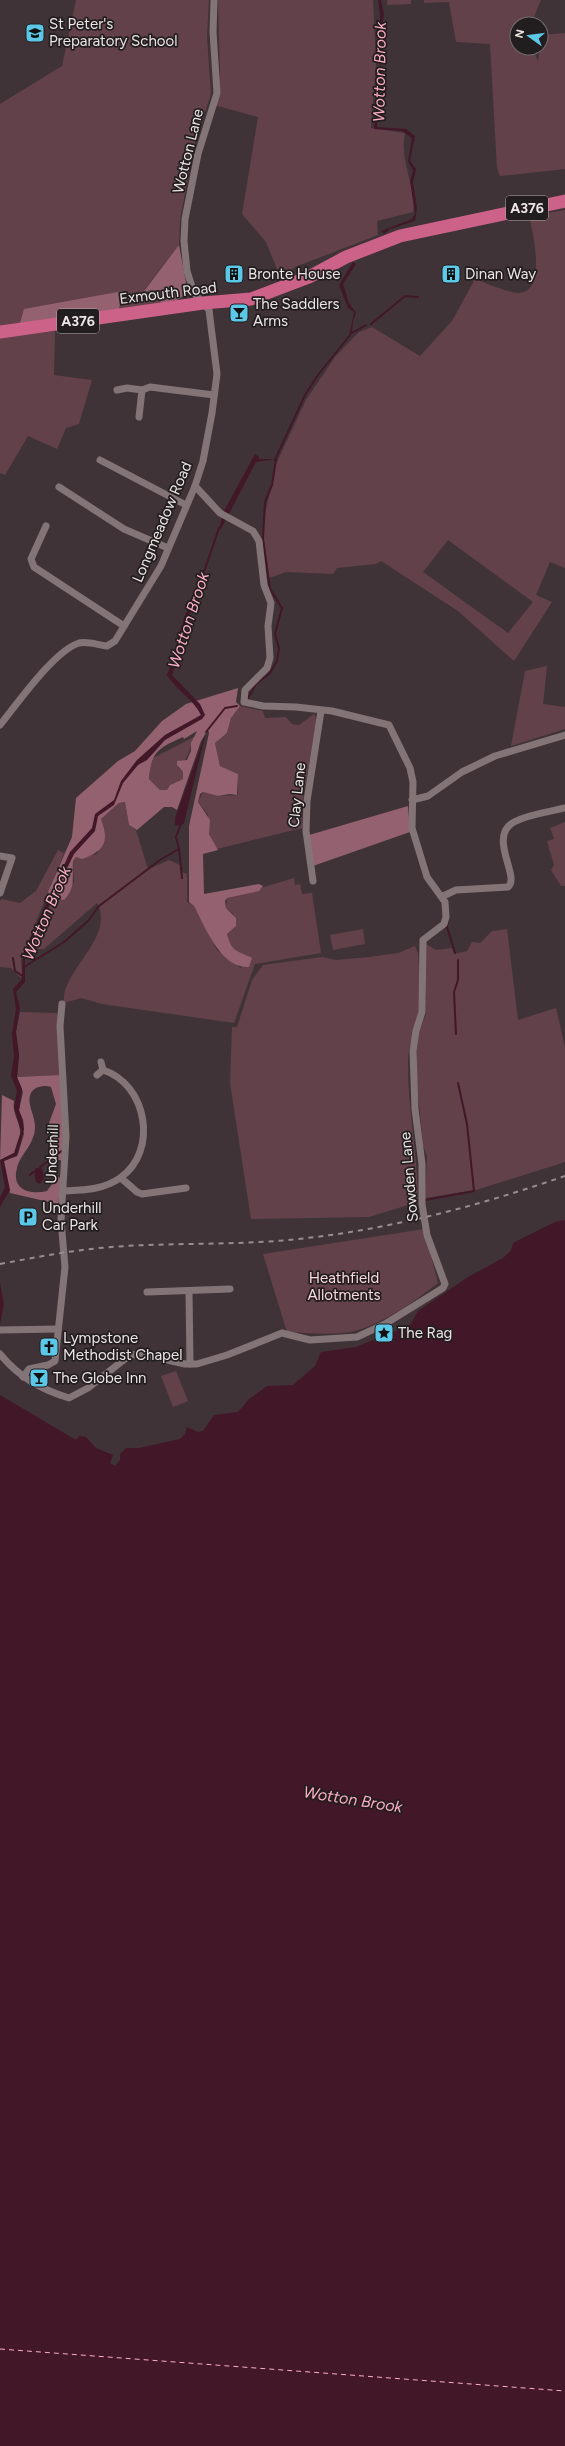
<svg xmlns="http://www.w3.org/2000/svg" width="565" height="2446" viewBox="0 0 565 2446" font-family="Figtree,sans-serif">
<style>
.green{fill:#62414b;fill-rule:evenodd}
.forest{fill:#936170;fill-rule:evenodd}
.water{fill:#421727}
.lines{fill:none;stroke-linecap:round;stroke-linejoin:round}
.stream{stroke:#421727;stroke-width:2}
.ferry{stroke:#fdadc5;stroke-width:1;stroke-dasharray:5 4;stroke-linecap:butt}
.street{stroke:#837478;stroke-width:7}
.highway{stroke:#cd6288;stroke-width:13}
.rail{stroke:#978d90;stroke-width:2;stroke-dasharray:5 5;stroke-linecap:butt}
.labels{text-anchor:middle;stroke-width:3.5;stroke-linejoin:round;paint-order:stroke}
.shield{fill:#221d1e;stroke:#afa8aa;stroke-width:1}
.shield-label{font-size:14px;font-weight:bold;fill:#ece4e6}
.poi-label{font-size:15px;fill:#ece4e6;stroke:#221d1e;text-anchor:start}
.street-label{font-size:15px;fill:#ece4e6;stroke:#221d1e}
.park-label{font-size:15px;fill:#fad8e2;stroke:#221d1e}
.water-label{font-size:16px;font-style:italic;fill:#fdadc5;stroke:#221d1e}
</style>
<rect width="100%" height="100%" fill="#403337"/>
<g class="green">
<polygon points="76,0 209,0 207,37 211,94 194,145 180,220 179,245 144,290 160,290 163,295 160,303 119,309 123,292 20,323 0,327 0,104 62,66"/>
<path d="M 218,0 L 373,0 L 376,64 L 371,128 L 405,133 C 399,161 416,185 413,212 L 377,221 L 378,235 L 295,267 L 287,274 L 283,271 L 279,274 L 266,242 L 242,214 L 258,117 L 214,105 L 220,74 Z"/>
<polygon points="387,0 411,0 411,4 387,5"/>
<polygon points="424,0 541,0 531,24 517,24 517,48 532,48 538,61 542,35 565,33 565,169 500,176 497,168 490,44 456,42 449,2 424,3"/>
<path d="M 565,210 L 565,568 L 550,562 L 536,595 L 552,602 L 514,661 L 458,611 L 381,561 L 376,564 L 337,568 L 333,574 L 286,572 L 269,578 L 264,539 L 264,519 L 276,464 L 306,400 L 335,357 L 359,332 L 372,327 L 420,356 L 452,321 L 475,279 C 486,283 508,293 519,293 C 547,292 533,233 529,216 ZM 448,540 L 533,602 L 508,633 L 423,572 Z"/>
<polygon points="55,331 54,375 92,380 79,424 66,428 57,449 28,436 5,475 0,473 0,338"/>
<polygon points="547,666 543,704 565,707 565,729 511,746 525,671"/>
<polygon points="240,706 263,711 265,718 286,717 292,724 299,725 314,714 317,719 302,805 302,828 217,849 209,834 208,815 198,802 203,792 218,796 238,795 238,774 220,766 215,743 227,733 231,718"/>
<path d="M 196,736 C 187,748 193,755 178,767 L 183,772 L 183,779 L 170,785 L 167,790 L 160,790 L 149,779 L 151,759 Z"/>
<path d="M 125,802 L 129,825 L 136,830 L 147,866 L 149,869 L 169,860 L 180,865 L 182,872 L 187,874 L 187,902 L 194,906 L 217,950 L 241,968 L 246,955 L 237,953 L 229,942 L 227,934 L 236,926 L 233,914 L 226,908 L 227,898 L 294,878 L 295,885 L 300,884 L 302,894 L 312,893 L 321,953 L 255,964 L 234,1023 L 102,1004 L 81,998 L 64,1003 C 60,971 116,938 97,903 L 44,949 L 38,949 L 33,944 L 53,898 L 74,882 L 73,861 L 76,857 L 97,854 C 104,838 108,836 101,819 L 119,803 Z"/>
<polygon points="565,822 565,886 561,886 551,870 554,865 547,841 554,839 550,828"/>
<polygon points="58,850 64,853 21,959 22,977 20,977 11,968 0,967 0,901 2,899 20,903 36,891"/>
<polygon points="363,929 365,944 333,950 330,935"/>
<polygon points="507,929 518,1020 556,1008 565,1047 565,1162 476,1190 425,1198 427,1156 423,1145 415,1063 418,1035 426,1014 426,944 436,950 452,948 454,954 467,951 472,942 480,943 492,931"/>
<path d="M 415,946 L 418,954 C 419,973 422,994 419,1012 C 416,1029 409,1041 408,1059 C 407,1107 418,1154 418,1202 L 369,1217 L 251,1219 L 230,1083 L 232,1027 L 237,1027 L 252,980 L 263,965 L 322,957 L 336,960 L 369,957 L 398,953 Z"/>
<polygon points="20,1012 57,1013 60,1075 17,1077 19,1053 16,1032"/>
<path d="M 424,1229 L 438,1283 C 415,1301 387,1321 358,1330 C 338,1336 308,1333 287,1332 L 263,1254 Z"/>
<polygon points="176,1371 188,1401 173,1407 161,1376"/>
</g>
<g class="forest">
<polygon points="179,245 188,293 177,300 160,303 163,295 160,290 144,291"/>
<polygon points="123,291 119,309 20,323 24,309"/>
<path d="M 238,688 L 236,702 L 240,706 L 231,718 L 227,733 L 215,743 L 220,766 L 238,774 L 237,795 L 230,794 L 218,796 L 203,792 L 200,794 L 198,802 L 210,820 L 209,834 L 218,850 L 203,854 L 204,894 L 259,884 L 263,886 L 259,891 L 227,898 L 225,901 L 226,908 L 236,918 L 236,926 L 227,934 C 232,953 237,950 252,958 L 249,967 C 221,969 205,927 194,906 L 189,902 L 189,826 L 209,733 L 208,730 L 201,741 L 177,810 L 172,807 L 164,807 L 137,830 L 129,825 L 125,802 L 119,803 L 101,819 C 110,842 104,851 82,859 L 76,857 L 73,861 C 72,877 76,888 64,900 L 50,896 L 48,892 L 72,837 L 76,798 L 118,761 L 135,751 L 162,721 L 186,704 ZM 197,731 L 191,743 L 191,751 L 187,760 L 177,761 L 177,765 L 183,772 L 183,779 L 170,785 L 167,790 L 160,790 L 149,779 C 151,751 159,748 183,737 L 184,739 Z"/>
<polygon points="408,806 410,832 313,866 309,835"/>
<path d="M 60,1075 L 64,1137 L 62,1160 L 53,1161 L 49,1154 L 49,1123 L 56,1104 L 51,1087 C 45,1085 35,1086 31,1093 C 26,1103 35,1115 35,1126 C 35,1145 20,1154 17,1168 C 11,1190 30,1195 47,1191 L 57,1177 L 62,1178 L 58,1204 L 10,1193 L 4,1163 L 4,1161 L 18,1154 L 24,1134 L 19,1110 L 23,1092 L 17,1077 Z"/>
<path d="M 2,1095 L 14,1101 C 11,1119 28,1125 16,1152 L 0,1160 Z"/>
</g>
<g class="water">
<polygon points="378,0 381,0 384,14 381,34 381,74 377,127 406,129 415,136 410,161 416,169 413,182 417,208 415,221 390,229 384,234 381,231 412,219 415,213 410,181 413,171 408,161 412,138 402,131 374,129 380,73 380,14"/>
<polygon points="353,262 356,264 343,284 349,303 356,313 353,321 352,333 349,336 354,312 348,308 339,285"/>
<polygon points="255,454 259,457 259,459 276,459 256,462 221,529 219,528 224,511"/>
<path d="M 194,600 C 187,625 181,651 172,675 L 200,704 L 205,715 L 202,719 L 165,740 L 147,760 L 138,765 L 123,783 L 114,805 L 98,816 L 95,831 L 74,854 L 51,901 L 25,959 L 25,982 L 16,992 L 20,1008 L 16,1032 L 19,1056 L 17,1077 L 22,1089 L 19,1110 L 23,1120 L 24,1129 L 17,1156 L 4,1161 L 10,1190 L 0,1207 L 0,1198 L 5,1187 L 0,1160 L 14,1153 L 21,1131 L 14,1107 L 17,1091 L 11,1075 L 14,1057 L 12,1034 L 16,1009 L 13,989 L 22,979 L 23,954 L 70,852 L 92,828 L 95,814 L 114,800 L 121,781 L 137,760 L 165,735 L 201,715 C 193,699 176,690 167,675 C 176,657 181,612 194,600 Z"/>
<polygon points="206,732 184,823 181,826 175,825 175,818"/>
<polygon points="36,1168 42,1168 44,1178 40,1184 36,1182 34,1171"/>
<polygon points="565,1220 565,2446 0,2446 0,1395 76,1440 79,1436 86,1437 96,1448 113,1455 110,1463 115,1466 120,1460 120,1454 126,1448 139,1448 180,1439 185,1434 187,1427 198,1432 203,1431 214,1415 238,1412 249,1399 267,1386 293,1385 315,1366 321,1352 356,1347 410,1325 418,1311 468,1277 503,1258 511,1250 513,1243 555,1222"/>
<polygon points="0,1283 4,1304 0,1324"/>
</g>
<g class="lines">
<g class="stream">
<polyline points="371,324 405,296 418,297"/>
<polyline points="352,333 366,325"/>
<polyline points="275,460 305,395 318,375 350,335"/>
<polyline points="194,601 219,528"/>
<polyline points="248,698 256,684 270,673 277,661 279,648 275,634 282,608 270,589 263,539 265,502 272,485 276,460"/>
<polyline points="206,732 225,708 237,706"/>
<polyline points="179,849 182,878"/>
<polyline points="448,920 447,927 455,953"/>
<polyline points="13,958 15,971 24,977"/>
<polyline points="24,967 64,942 88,921 99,906 160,860 179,849 176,837 180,826"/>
<polyline points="456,1034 454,992 458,980 458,960"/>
<polyline points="40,1167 63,1150"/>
<polyline points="30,1175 33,1172"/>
<polyline points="425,1200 474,1191 467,1124 458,1083"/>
</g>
<polyline class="ferry" points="0,2349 565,2391"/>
<g class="street">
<polyline points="117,390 127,388 142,390 139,417"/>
<polyline points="142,390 150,387 214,395"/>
<polyline points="100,460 186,505"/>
<polyline points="59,487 124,529 168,548"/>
<polyline points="46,526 31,559 34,567 124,626"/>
<path d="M 0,725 C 18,703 54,651 79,643 C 87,641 99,645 107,646 L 115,641 L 161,566 L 195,486 L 203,461 L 212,413 L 217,374 L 209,310 L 194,293 L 187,271 L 184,241 L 185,219 L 198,154 L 217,93 L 213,32 L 214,0"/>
<polyline points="412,800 428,796 462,772 495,756 565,735"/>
<polyline points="0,856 12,858 0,893"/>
<polyline points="313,881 306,831 307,801 321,711"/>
<path d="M 443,896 L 456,890 L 508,887 C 521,877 487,837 514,822 C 529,814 549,812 565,808"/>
<polyline points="97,1075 103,1070 101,1062"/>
<polyline points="121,1178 137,1192 142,1194 186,1188"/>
<path d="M 64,1191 C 84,1190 103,1190 120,1178 C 159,1151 147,1084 103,1070"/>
<polyline points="189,1291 190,1364"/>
<polyline points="147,1292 230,1289"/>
<polyline points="0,1330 58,1329"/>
<path d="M 0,1354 C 19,1377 40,1389 69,1398 L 88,1388 L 130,1355 L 141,1354 L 185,1364 L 197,1364 L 227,1355 L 282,1333 L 310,1340 L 357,1337 L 385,1324 L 443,1288 L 445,1284 L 427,1235 L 422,1204 L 422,1164 L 415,1109 L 413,1051 L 416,1031 L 422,1012 L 423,940 L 444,924 L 446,917 L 445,902 L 427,877 L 412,828 L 413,782 L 410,768 L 389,725 L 332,711 L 296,707 L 263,706 L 244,702 L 245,690 L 267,668 L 270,658 L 268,626 L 271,603 L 264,585 L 259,541 L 253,531 L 220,513 L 195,486"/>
<polyline points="23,1377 29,1369 48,1365 55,1361 65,1267 61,1220 66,1136 60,1026 62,1004"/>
</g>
<polyline class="highway" points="0,332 203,303 251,299 309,277 346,257 400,236 565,201"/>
<path class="rail" d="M 0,1264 C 37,1257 73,1250 111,1247 C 176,1242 242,1246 307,1238 C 395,1228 481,1205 565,1176"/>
</g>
<defs>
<g id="school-square" transform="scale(1)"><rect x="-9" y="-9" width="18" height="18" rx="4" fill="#5bc8e7" stroke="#221d1e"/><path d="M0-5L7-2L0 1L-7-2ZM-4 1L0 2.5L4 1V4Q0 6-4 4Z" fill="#111"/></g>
<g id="building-square" transform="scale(1)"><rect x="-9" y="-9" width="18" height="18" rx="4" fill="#5bc8e7" stroke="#221d1e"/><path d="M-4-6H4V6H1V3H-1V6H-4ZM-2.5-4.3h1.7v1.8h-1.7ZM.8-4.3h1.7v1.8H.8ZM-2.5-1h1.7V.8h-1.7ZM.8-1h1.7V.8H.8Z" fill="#111"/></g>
<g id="bar-square" transform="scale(1)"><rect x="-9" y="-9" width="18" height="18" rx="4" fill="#5bc8e7" stroke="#221d1e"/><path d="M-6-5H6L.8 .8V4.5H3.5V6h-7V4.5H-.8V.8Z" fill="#111"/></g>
<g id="parking-square" transform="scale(1)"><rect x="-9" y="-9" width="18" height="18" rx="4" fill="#5bc8e7" stroke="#221d1e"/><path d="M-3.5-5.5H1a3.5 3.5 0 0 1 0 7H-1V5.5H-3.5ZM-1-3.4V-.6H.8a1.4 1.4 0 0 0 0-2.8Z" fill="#111"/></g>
<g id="sight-square" transform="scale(1)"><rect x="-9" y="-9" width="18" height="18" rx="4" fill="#5bc8e7" stroke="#221d1e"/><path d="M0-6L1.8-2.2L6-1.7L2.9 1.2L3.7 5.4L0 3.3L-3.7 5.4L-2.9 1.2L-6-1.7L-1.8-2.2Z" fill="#111"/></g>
<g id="church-square" transform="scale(1)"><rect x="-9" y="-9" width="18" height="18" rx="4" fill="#5bc8e7" stroke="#221d1e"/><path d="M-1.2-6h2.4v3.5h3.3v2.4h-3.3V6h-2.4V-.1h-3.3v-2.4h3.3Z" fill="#111"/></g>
</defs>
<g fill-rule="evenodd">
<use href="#school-square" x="35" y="33"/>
<use href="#building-square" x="234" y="274"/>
<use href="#building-square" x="451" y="274"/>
<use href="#bar-square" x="239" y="313"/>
<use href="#parking-square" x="28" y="1217"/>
<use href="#sight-square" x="384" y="1333"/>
<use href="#church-square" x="49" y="1347"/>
<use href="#bar-square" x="39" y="1378"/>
</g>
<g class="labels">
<g class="shield">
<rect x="506" y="196" width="42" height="24" rx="3"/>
<rect x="57" y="309" width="42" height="24" rx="3"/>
</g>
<g class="shield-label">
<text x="527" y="213">A376</text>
<text x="78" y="326">A376</text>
</g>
<g class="poi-label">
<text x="49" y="29">St Peter's<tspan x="49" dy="17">Preparatory School</tspan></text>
<text x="248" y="279">Bronte House</text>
<text x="465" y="279">Dinan Way</text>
<text x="253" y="309">The Saddlers<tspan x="253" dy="17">Arms</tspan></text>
<text x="42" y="1213">Underhill<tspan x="42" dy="17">Car Park</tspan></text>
<text x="398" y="1338">The Rag</text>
<text x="63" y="1343">Lympstone<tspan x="63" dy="17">Methodist Chapel</tspan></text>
<text x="53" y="1383">The Globe Inn</text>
</g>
<g class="street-label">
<text transform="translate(188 151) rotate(-76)" y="5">Wotton Lane</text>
<text transform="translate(168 293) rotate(-7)" y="5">Exmouth Road</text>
<text transform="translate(162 522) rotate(-67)" y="5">Longmeadow Road</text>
<text transform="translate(297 795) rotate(-84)" y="5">Clay Lane</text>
<text transform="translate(52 1154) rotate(-88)" y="5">Underhill</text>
<text transform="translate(409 1177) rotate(-95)" y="5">Sowden Lane</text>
</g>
<g class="park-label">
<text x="344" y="1283">Heathfield<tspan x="344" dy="17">Allotments</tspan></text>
</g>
<g class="water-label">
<text transform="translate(379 72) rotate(-89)" y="6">Wotton Brook</text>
<text transform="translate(188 620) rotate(-72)" y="6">Wotton Brook</text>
<text transform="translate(46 913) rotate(-67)" y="6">Wotton Brook</text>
<text transform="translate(353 1799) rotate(9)" y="6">Wotton Brook</text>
</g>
</g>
<g transform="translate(529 36) rotate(284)"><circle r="19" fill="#221d1e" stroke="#736d6e"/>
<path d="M0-3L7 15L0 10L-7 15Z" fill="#5bc8e7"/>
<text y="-6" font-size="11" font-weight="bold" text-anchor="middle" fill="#ece4e6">N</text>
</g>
</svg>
